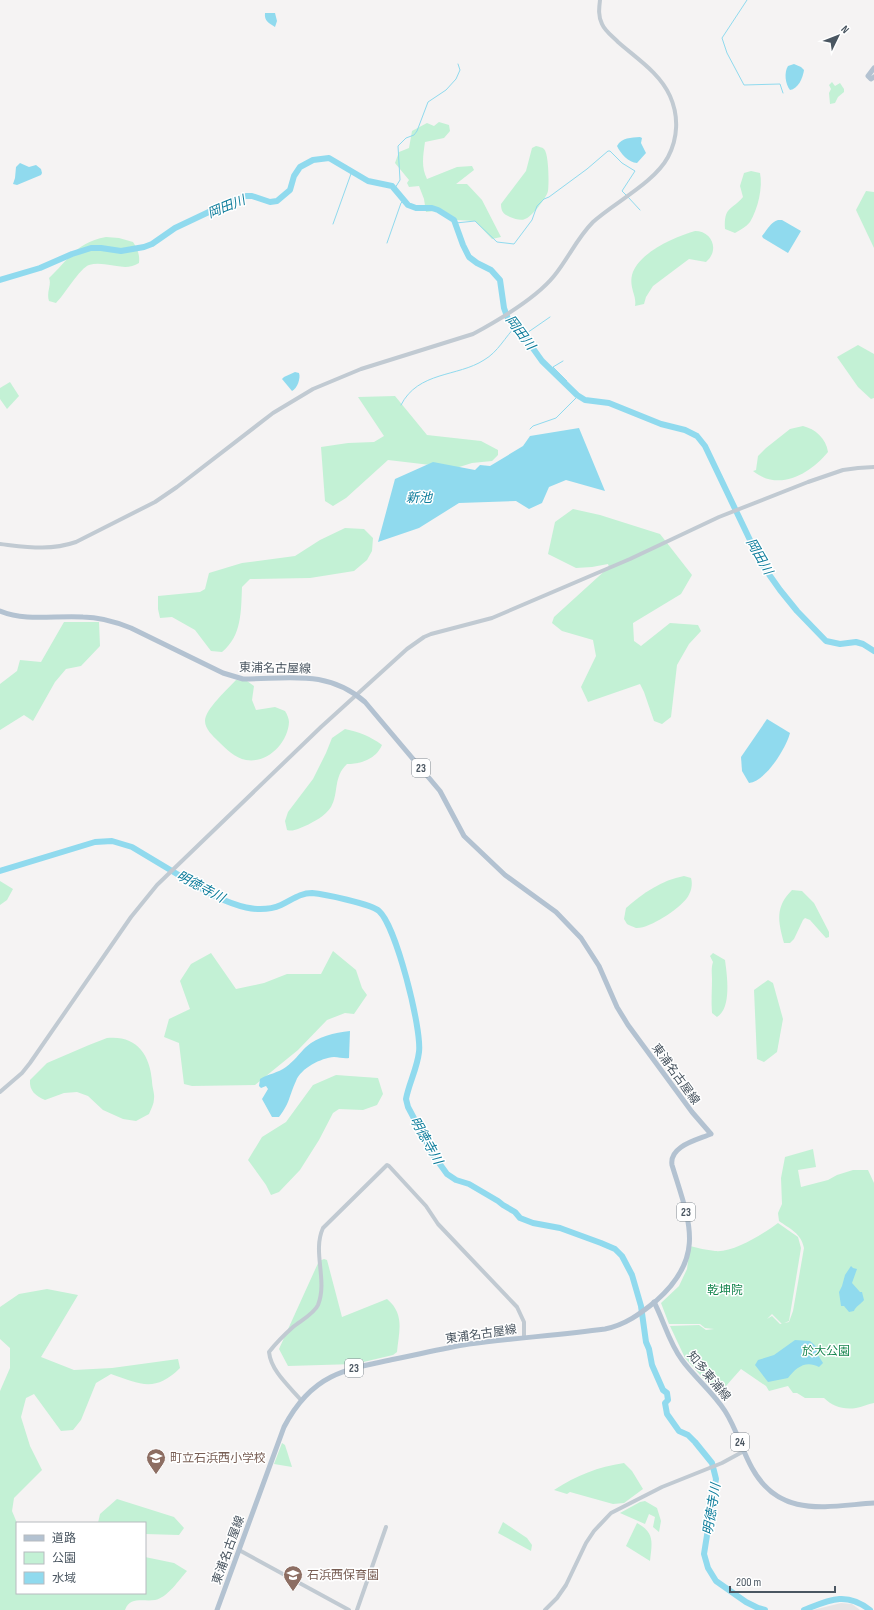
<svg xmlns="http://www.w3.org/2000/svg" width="874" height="1610" viewBox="0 0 874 1610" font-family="'Sofia Sans Condensed','Noto Sans JP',sans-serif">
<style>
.education{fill:#e6e4e5}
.green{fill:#c3f1d5}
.water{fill:#90daee}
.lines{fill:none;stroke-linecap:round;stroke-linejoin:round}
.stream{stroke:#90daee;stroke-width:1}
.river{stroke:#90daee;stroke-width:6}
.tertiary{stroke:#c1cad2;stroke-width:4}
.primary{stroke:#b3c2d1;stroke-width:5}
.labels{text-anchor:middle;stroke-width:3;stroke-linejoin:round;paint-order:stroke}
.shield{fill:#fff;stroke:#808990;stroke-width:1}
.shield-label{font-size:11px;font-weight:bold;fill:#4a5661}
.street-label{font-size:12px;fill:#4a5661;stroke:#fff}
.park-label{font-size:12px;fill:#17864f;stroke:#fff}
.education-label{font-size:12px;fill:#785e54;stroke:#fff;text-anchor:start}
.water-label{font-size:13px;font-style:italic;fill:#0c7c9b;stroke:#fff}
</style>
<rect width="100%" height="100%" fill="#f5f3f3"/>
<polygon class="education" points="841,1603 852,1604 860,1610 813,1610"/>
<g class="green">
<polygon points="832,82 835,86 840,83 844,89 844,92 838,97 835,103 830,104 829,93 831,89 829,85"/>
<path d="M 439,122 L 449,125 L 450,131 L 444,138 L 425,142 C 423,156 421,167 427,179 L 457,167 L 472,166 L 474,170 L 456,184 L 467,184 L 482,200 L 501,237 L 492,239 L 475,221 L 457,220 L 443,210 L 426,212 L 424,199 L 419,186 L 409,187 L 407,183 L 409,180 L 395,163 L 399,152 L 409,148 L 412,131 L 427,123 L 434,126 Z"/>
<path d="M 536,146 C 539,147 542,147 544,149 C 549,154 549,184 548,191 C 547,197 531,218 525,219 C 521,221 515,219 510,217 C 503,214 501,211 501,204 L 526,171 L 532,148 Z"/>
<path d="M 751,171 L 760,173 C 763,187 758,209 750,222 C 746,227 740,230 735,233 L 725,229 C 724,206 731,211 743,197 L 740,186 L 744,173 Z"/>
<polygon points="866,191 874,192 874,248 856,210"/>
<path d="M 695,231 C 712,231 720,250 706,262 L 689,259 L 653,286 L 646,297 L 644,304 L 635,306 C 637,296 629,288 632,275 C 638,253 674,237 695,231 Z"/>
<path d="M 106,237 L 119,238 L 133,242 C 137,248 140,254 139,263 C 124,273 106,260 89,265 C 80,268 65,294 56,303 L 49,301 C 46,292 52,285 49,278 C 69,259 77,242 106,237 Z"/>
<polygon points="858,345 874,354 874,398 871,399 858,387 837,357"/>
<polygon points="10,382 19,396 7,409 0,399 0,388"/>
<polygon points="395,396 427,435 481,441 498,450 498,455 492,461 472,463 456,468 388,460 346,498 333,506 325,501 321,447 348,443 374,442 384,436 358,397"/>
<path d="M 803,426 C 815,429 826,438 828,452 C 810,474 779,492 753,471 L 756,470 L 758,456 L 766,448 L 790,429 Z"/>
<polygon points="573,509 600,515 660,534 692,575 681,594 633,623 634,641 641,646 670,623 698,625 701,631 689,644 677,665 671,717 662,724 654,721 644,692 640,684 588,702 581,687 596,656 593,640 562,631 552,623 554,617 609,567 608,564 592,567 576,568 548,554 555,522"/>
<path d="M 345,528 L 364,529 L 373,538 L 372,551 L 367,560 L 354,571 L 310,578 L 250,579 L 242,587 C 241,611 242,636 222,652 L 211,651 L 195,630 L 172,617 L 160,618 L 158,609 L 158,596 L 200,592 L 205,589 L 209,573 L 242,563 L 295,556 L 320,540 Z"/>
<polygon points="64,622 99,622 100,646 81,666 66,669 55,682 33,721 24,715 0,730 0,684 17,671 20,660 41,662"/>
<path d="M 236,680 L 247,681 L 254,686 L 252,700 L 256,710 L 275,707 L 285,711 C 287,714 289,719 289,722 C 288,743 267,764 246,760 C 235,758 226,749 218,741 C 213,736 205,729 205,721 C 205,709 228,689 236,680 Z"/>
<path d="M 345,729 C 359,732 370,736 382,745 C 376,759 361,764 347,764 C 333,777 339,793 331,807 C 325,816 314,822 305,826 C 299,828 294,832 287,830 L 285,821 L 288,812 L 313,779 L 326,753 L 332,738 Z"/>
<path d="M 684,876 L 691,878 C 693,885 691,892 687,898 C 679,909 649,929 636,928 C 633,927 629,925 627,924 L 624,919 L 626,908 C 643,893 662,880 684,876 Z"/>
<polygon points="0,881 13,889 7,900 0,905"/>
<path d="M 792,890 L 802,891 L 814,903 L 829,932 L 829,937 L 826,938 L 810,920 L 805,918 L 803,920 L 794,939 L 790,943 L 784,943 C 778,921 775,907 792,890 Z"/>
<polygon points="333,951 356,970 362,988 367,995 354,1014 345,1013 327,1020 298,1050 255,1085 192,1086 184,1084 179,1043 164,1037 169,1019 190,1009 180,981 191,964 211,953 236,989 264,983 287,974 321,974"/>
<path d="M 713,953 L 725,960 C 727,975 732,1008 717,1017 L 712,1013 C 711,1001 712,990 712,979 C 712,973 711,968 713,962 L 710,956 Z"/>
<polygon points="768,980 773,983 783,1019 777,1052 764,1062 757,1059 754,990"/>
<path d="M 107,1038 C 136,1035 150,1054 152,1081 C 152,1087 155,1094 154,1099 C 154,1104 151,1109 149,1114 L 136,1121 L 123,1119 L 103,1110 L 88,1096 L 77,1092 L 64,1093 L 45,1100 C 36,1096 29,1091 30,1080 L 47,1063 L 89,1045 Z"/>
<polygon points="336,1075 378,1078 383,1094 377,1105 363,1110 339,1109 333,1113 319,1140 300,1170 279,1192 271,1195 266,1185 248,1160 262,1137 286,1122 313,1085"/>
<path d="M 813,1149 L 816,1167 L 798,1170 L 801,1187 L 828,1180 L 837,1175 L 853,1170 L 868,1170 L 874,1183 L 874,1403 C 868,1404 862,1407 856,1408 C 843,1410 832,1406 824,1398 L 805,1398 L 797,1393 L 793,1393 L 788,1386 L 769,1391 L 766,1386 L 741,1369 L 718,1395 L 685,1358 L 670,1326 L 699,1325 L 706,1330 L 714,1329 L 705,1328 L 700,1324 L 669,1324 L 661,1303 L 679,1286 L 687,1269 L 690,1246 C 698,1248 706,1250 715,1251 C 733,1253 763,1234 778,1223 L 798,1237 L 801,1248 L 789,1321 L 782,1324 L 772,1314 L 767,1319 L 772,1316 L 780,1324 L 789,1322 L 793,1311 L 804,1248 C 801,1233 790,1229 779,1221 L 778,1213 L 782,1204 L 781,1178 L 785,1157 Z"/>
<path d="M 324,1259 L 327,1260 L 342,1317 L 387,1299 C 405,1314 399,1331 397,1352 L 393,1355 L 355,1364 L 288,1366 L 279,1349 L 319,1261 Z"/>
<path d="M 47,1289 L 78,1295 L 41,1357 L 74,1370 L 112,1368 L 178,1359 L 180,1368 C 155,1393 140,1384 111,1374 L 96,1383 L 81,1420 L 73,1430 L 61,1431 L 34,1394 L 26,1398 L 21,1417 L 30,1446 L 42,1470 L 14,1498 L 12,1511 L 17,1523 L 17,1593 L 145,1593 L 145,1557 L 174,1563 L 187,1571 C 179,1580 167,1598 155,1600 C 144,1602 130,1596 125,1610 L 0,1610 L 0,1391 L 10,1368 L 10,1348 L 0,1339 L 0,1307 L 19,1294 Z"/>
<polygon points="282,1443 285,1445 292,1467 274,1464"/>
<path d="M 624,1463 L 632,1471 L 643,1489 L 624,1503 L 613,1504 L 570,1492 L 567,1494 L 554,1490 C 577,1475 598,1467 624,1463 Z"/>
<polygon points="117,1499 174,1517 184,1528 179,1535 145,1534 145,1523 98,1523 100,1514"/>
<polygon points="645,1501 657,1508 661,1521 659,1532 653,1527 655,1517 649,1514 645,1524 620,1513 640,1502"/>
<polygon points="503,1522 527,1538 532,1545 531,1551 498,1533"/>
<path d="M 637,1523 C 655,1533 652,1542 650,1561 L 626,1546 Z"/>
</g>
<g class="water">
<path d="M 265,13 L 275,13 L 277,21 L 275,27 C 269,23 264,21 265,13 Z"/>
<path d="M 794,64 L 801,67 L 804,70 C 803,78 798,89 790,90 C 785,84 784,72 788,66 Z"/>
<path d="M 640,137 L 642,138 L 641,143 L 646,153 L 637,163 C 629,163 620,153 617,146 C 622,137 631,138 640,137 Z"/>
<polygon points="20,163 29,167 36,165 41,169 42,173 41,175 17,185 13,184 15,178 16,167"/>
<path d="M 778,220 L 782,220 L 801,231 L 788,253 L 763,238 L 762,236 C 767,230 771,222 778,220 Z"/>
<path d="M 295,372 L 299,373 C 301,378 297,389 292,391 L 282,379 L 284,377 Z"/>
<polygon points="579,428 605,491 566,480 549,487 542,503 529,509 516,501 459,503 419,528 378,542 395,479 433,462 475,470 480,465 490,466 523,446 530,436"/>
<path d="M 767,719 L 790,733 C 786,748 766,781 749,783 L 742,771 L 741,757 Z"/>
<path d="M 350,1031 L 349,1058 C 344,1059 339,1057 334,1057 C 321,1058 301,1068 296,1081 C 289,1096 290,1103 279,1117 L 272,1117 L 262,1099 L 268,1089 L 266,1086 L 261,1088 L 259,1086 L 260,1079 C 268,1074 278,1073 286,1067 C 294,1061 299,1054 306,1047 C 318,1036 334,1033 350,1031 Z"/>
<path d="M 851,1266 L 853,1268 L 857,1269 L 852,1283 L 860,1292 L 862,1292 L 864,1300 C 861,1304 855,1307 854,1311 L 849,1312 L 844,1306 L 841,1306 L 839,1292 L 842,1286 L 845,1275 Z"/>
<path d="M 795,1340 L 810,1341 L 818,1348 L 818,1355 L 823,1363 L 819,1367 C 805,1360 796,1368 788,1378 L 768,1382 L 755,1365 L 758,1360 L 774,1355 Z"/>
</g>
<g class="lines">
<g class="stream">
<polyline points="747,0 722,38 727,53 744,85 780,84 783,93"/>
<polyline points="395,188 400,180 398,146 406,138 414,135 417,131 428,102 446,90 456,79 460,70 458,64"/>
<polyline points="628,197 640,210"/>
<polyline points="456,223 475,221 497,242 514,244 532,220 537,206 544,199 549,197 587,169 608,151 610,151 622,163 635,171 622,191 626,195"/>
<polyline points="333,224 352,171"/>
<polyline points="387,243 401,203 404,200"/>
<polyline points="524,335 550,317"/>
<polyline points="563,361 553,367 567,381 564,384"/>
<path d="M 401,405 C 418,371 458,377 484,360 C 498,352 505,337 516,326"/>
<polyline points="530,429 533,426 556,418 578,396"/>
</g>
<g class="river">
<polyline points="0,280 40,268 72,254 91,248 101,248 121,251 144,247 152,244 175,228 232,201 246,196 252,196 270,202 277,201 290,190 294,176 300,167 313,160 329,158 368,181 392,186 408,205 416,208 432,208 438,210 454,220 463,245 469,257 477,263 491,270 500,280 504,308 508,319 522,333 542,361 577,395 585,400 609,403 661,424 685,430 697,436 705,446 761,563 780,590 797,611 826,641 840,644 856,642 863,644 874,651"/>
<path d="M 0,871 L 95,842 L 112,841 L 132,847 L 212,895 C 234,905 258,915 281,905 C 292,900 300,893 312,893 C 324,894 371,904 379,911 C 396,926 422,1029 419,1052 C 417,1069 409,1083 406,1099 L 408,1107 L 434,1156 L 447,1174 L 456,1180 L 469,1184 L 498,1201 L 503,1205 L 515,1212 L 520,1218 L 533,1223 L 560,1228 L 601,1243 L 615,1249 L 622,1256 L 632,1275 L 641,1306 L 646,1342 L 649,1349 L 652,1365 L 663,1390 L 667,1393 L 668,1400 L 665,1403 L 667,1414 L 679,1431 L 688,1435 L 695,1442 L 712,1463 L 716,1479 L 704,1554 L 708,1568 L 716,1581 L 746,1602 L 758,1608 L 765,1610"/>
<path d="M 804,1610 C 829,1600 846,1591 870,1610"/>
</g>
<g class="tertiary">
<path d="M 0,544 C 27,547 50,551 76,542 L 155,502 L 177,487 L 273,413 L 313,389 L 361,369 L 473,334 C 497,321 537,297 554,276 C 568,259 577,238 593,222 C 615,202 654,183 668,157 C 678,138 679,116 670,96 C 660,73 636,58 618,42 C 612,36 605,31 602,24 C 598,16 599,8 600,0"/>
<polyline points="0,1092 22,1073 30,1063 131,917 157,885 321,727 407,649 424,637 431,634 492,618 630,559 719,517 808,482 843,470 858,468 874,467"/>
<path d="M 301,1400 C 289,1386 271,1371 269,1352 C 276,1343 284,1335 293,1327 C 300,1321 314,1314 318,1305 C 328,1280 312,1252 323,1228 L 387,1165 L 389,1166 L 426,1206 L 438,1224 L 517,1307 L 524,1322 L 524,1338"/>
<polyline points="239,1550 349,1610"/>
<polyline points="357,1610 386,1527"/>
<polyline points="545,1610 557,1598 566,1585 586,1543 594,1531 611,1513 662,1487 722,1463 744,1451"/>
</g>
<g class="primary">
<polyline points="874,68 868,76 871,79 874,77"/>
<path d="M 0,611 C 26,622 56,615 83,617 C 100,617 116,622 131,628 L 223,673 L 243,679 C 289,679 327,669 365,702 L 440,791 L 464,836 L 505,875 L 556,912 L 581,938 L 599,966 L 617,1007 L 628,1025 L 692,1112 L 711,1134 C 697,1140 669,1146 672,1165 C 689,1221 707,1256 656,1301 C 640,1314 625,1325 605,1329 C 560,1335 515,1338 469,1344 C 444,1348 420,1354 395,1359 C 373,1364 351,1367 331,1377 C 309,1388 295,1406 284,1427 L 217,1610"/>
<path d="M 654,1302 C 664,1321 669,1343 682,1360 C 695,1378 713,1392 725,1411 C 736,1428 742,1450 752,1468 C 780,1519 827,1506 874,1503"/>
</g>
</g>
<defs>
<g id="school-pin" transform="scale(1)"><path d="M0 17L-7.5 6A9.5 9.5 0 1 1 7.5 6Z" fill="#8d6e63" stroke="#fff"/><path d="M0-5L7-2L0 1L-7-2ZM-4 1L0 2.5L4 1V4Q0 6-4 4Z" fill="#fff"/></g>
</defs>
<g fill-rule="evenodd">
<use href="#school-pin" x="156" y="1458"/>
<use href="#school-pin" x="293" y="1575"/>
</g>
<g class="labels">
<g class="shield">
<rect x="412" y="759" width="18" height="18" rx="3"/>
<rect x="677" y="1203" width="18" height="18" rx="3"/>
<rect x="345" y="1359" width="18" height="18" rx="3"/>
<rect x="731" y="1433" width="18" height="18" rx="3"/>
</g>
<g class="shield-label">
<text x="421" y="772">23</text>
<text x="686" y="1216">23</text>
<text x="354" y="1372">23</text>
<text x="740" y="1446">24</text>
</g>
<g class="street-label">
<text transform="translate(275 668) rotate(1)" y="4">東浦名古屋線</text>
<text transform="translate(676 1074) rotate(54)" y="4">東浦名古屋線</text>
<text transform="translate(481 1334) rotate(-8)" y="4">東浦名古屋線</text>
<text transform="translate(709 1376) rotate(50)" y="4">知多東浦線</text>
<text transform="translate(228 1550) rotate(-70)" y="4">東浦名古屋線</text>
</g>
<g class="park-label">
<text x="725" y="1294">乾坤院</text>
<text x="826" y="1355">於大公園</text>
</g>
<g class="education-label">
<text x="170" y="1462">町立石浜西小学校</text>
<text x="307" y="1579">石浜西保育園</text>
</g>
<g class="water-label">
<text transform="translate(226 206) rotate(-22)" y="5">岡田川</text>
<text transform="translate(521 332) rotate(53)" y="5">岡田川</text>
<text x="419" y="502">新池</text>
<text transform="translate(760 556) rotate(60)" y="5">岡田川</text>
<text transform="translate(201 886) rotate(28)" y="5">明徳寺川</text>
<text transform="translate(427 1140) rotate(61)" y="5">明徳寺川</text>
<text transform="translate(711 1509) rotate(-81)" y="5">明徳寺川</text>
</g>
</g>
<rect x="16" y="1522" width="130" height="72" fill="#ffffff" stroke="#b7bbc0"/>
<rect x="24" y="1535" width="20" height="6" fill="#b3c2d1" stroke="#b7bbc0"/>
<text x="52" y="1542" font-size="12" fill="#4a5661">道路</text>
<rect x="24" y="1552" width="20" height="12" fill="#c3f1d5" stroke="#b7bbc0"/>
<text x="52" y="1562" font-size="12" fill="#4a5661">公園</text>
<rect x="24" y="1572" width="20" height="12" fill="#90daee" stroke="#b7bbc0"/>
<text x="52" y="1582" font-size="12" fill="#4a5661">水域</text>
<g transform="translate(838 36) rotate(47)" stroke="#ffffff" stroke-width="3" paint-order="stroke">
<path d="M0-3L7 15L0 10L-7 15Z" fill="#4a5661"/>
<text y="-6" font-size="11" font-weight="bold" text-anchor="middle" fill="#4a5661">N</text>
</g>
<path d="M730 1586v6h105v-6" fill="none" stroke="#4a5661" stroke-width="2"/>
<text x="736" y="1586" font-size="12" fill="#4a5661" stroke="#ffffff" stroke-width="3" paint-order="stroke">200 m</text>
</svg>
